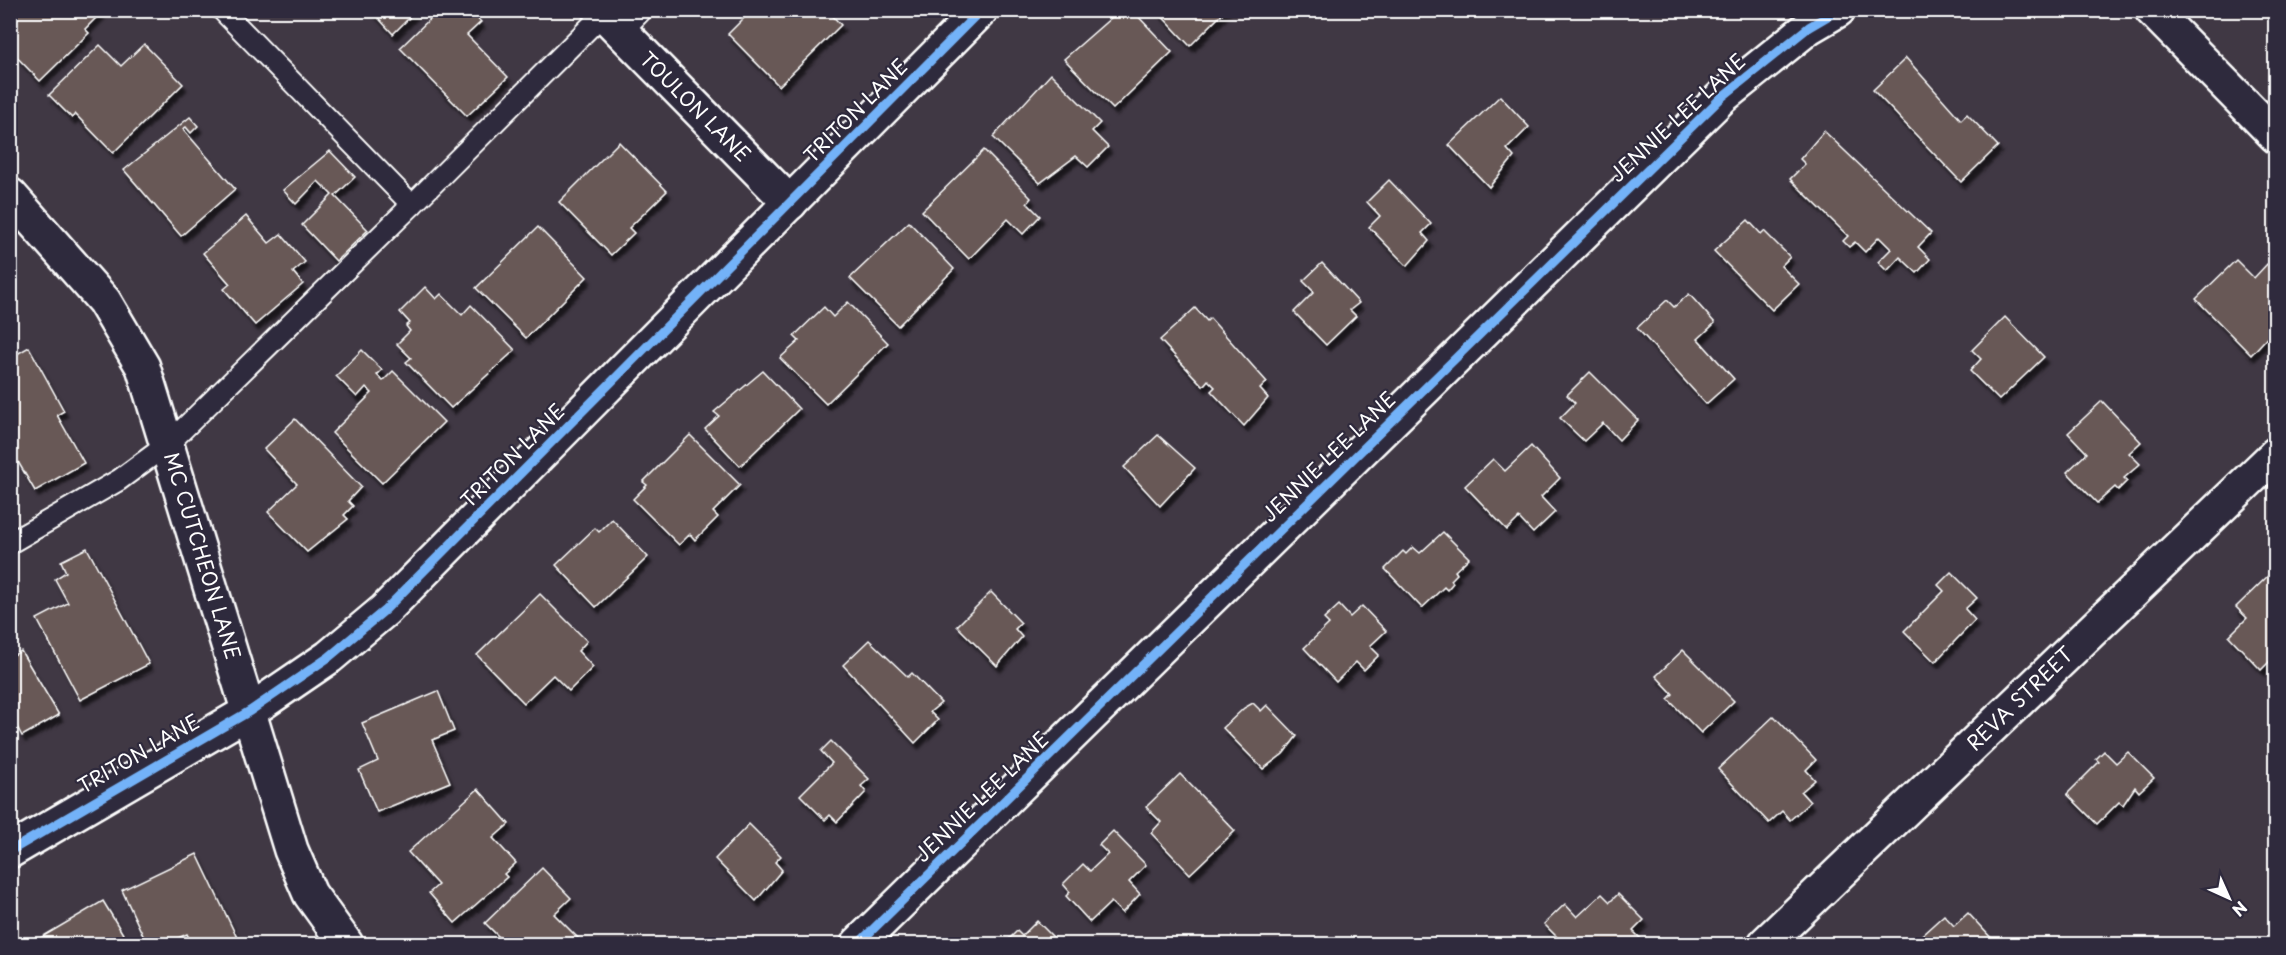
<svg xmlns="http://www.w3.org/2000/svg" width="2286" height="955" viewBox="0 0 2286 955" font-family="'Playpen Sans',sans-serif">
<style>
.building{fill:#685956;stroke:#fff;stroke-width:1.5;filter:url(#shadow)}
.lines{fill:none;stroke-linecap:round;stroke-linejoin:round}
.service-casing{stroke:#fff;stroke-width:24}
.minor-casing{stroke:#fff;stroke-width:38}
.tertiary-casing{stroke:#fff;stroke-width:38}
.service{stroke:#2f2a3d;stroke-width:20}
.minor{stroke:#2f2a3d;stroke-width:33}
.tertiary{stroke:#2f2a3d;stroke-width:33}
.cycleway-casing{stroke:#2f2a3d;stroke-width:13}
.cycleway{stroke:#73b2f8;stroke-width:9}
.labels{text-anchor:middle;stroke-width:4.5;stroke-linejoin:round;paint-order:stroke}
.street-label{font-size:20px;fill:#fff;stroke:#2f2a3d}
</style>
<defs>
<filter id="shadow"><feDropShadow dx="3.5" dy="6" stdDeviation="1.5" flood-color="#0009"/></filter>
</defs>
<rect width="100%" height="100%" fill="#403844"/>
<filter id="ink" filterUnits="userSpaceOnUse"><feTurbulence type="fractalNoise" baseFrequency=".0167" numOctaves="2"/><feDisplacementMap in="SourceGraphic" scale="12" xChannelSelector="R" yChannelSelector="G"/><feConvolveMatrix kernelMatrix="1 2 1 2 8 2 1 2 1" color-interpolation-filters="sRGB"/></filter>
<g filter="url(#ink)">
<g class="building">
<polygon points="10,10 99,10 101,13 85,29 89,33 40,81 10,50"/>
<polygon points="371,10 417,10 393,34"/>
<polygon points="439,10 469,10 481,22 467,35 508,77 467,116 400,48"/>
<polygon points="752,10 827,10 841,25 779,86 728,34"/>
<polygon points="1120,10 1132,10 1172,52 1113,109 1064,59"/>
<polygon points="1156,10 1226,10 1190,46"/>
<polygon points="144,44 183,84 113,153 75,114 72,118 49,95 100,45 121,66"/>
<polygon points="1906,58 1961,120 1967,114 1998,146 1961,182 1873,90"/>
<polygon points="1051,74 1100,123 1092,131 1108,147 1088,167 1076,156 1040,183 993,137"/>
<polygon points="1500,96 1529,127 1507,149 1514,157 1489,187 1449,145"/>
<polygon points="190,117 198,126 191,133 186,127 183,129 235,189 181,236 124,170"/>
<polygon points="1824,131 1931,233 1918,247 1930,259 1917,273 1900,257 1887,271 1878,262 1891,249 1879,237 1865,252 1855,242 1849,247 1843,241 1848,236 1790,179 1805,164 1800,159"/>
<polygon points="619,142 667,191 629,228 634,233 611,255 559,202"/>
<polygon points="984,150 1031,198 1027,203 1040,216 1023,234 1008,219 969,259 922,211"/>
<polygon points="330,151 355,177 335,196 368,230 336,261 302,225 332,195 318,181 296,204 283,190"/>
<polygon points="1389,180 1431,224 1422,233 1429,241 1407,266 1369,227 1380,216 1367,202"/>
<polygon points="246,216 269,243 281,234 305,262 293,272 303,284 255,325 224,289 230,284 203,253"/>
<polygon points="1748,220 1761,234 1764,231 1790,257 1781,266 1799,284 1772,310 1714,251"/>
<polygon points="909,222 954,269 898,326 850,278"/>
<polygon points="538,227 587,277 526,338 476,288"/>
<polygon points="2236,260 2254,278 2267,264 2276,273 2276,328 2251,355 2196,299"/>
<polygon points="1322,263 1359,303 1350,310 1356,316 1326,345 1294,312 1314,292 1303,281"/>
<polygon points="425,287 436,299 441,294 462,315 471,305 515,350 451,408 406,362 411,358 397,344 410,331 406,326 410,323 400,312"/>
<polygon points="1689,294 1715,323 1698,339 1734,379 1706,404 1637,328 1667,300 1674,307"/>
<polygon points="848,302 888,343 826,404 780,358 799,341 794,336 824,307 833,317"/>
<polygon points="1195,308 1207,321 1210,318 1267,382 1260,389 1268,398 1244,426 1211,391 1215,387 1208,380 1203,386 1160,340"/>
<polygon points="2005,317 2044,357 1999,400 1970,371 1981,359 1972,350"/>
<polygon points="29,347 64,411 57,415 84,463 35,491 10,448 10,358"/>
<polygon points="362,350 382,370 377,375 383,381 393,371 444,422 382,483 332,433 372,393 366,387 357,397 336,376"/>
<polygon points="763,371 799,409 740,466 705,429 719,416 714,412"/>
<polygon points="1590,372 1638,420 1619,440 1603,423 1584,441 1560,418 1575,403 1567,395"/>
<polygon points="2102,401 2141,442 2129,453 2140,464 2124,478 2127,481 2118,490 2115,487 2097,503 2067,472 2087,453 2068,433"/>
<polygon points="295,419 361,487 348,501 353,506 344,515 348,519 307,552 268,512 297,484 264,449"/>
<polygon points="690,435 740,485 713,512 718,517 695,540 690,534 679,545 633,499 647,485 643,482"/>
<polygon points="1158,435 1195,468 1160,506 1124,467"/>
<polygon points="1531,446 1560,478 1541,497 1555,512 1533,533 1519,518 1507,530 1465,486 1493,459 1505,471"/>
<polygon points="612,519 648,557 596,607 556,565 595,528 599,532"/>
<polygon points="1443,532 1469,558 1455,571 1457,574 1451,580 1453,583 1447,590 1444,587 1422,608 1385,569 1403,551 1406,554 1413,547 1420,553"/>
<polygon points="87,548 149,664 80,700 37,619 68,603 55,579 66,572 61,561"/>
<polygon points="1951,572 1977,598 1965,609 1975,620 1935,662 1904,631 1944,591 1938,585"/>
<polygon points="2272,572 2276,576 2276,655 2261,670 2229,636 2247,618 2236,607"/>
<polygon points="991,592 1021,623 1015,629 1022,637 997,666 957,626"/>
<polygon points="540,594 587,641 578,651 593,667 569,691 553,675 524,703 477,655"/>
<polygon points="1339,605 1350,617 1362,606 1386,631 1370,646 1379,655 1364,670 1356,662 1336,682 1304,648 1329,624 1324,619"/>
<polygon points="869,640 908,677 912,673 941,703 930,712 938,720 915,743 843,665"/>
<polygon points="1683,650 1734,701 1701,733 1668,699 1673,694 1656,676"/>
<polygon points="21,651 59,715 22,736 16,725 10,728 10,657"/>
<polygon points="438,691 454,731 432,740 450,782 377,812 359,770 378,761 362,723"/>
<polygon points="1253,703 1261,711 1267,705 1297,736 1283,754 1263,769 1223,728 1244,708"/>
<polygon points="1774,716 1816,760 1806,770 1815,780 1801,792 1810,802 1790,820 1782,811 1769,823 1718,769"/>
<polygon points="831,741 869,779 861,786 866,792 837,822 830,815 825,820 800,795 832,763 821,751"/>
<polygon points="2104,751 2116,763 2128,752 2154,778 2139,792 2135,787 2123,805 2119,802 2097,824 2067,794 2099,762 2096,759"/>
<polygon points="1180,774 1235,831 1190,874 1151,833 1161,822 1146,807"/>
<polygon points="478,789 509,824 493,838 516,863 504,874 507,877 455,923 429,893 438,885 408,852"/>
<polygon points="749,824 781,856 775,862 782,870 756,901 715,859"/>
<polygon points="1113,831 1146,865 1129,882 1140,894 1122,913 1111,902 1090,922 1066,896 1070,892 1063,884 1083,864 1090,871 1108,854 1099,845"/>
<polygon points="197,854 240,944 192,944 187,934 165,944 147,944 122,890"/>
<polygon points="542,868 571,898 554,914 584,944 498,944 502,940 485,923"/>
<polygon points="1602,894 1610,902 1618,894 1644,920 1633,931 1646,944 1564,944 1544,924 1565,904 1577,917"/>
<polygon points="103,901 129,944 30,944"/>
<polygon points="1968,913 1993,940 1988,944 1912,944 1944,915 1954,926"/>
<polygon points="1037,921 1060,944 1010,944 1007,941 1017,931 1022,936"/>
</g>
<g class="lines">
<g class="service-casing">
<g id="service">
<polyline points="222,10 412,205"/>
<polyline points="621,32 642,10"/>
<polyline points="10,543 119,480 168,444 412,205 603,14"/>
</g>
</g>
<g class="minor-casing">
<g id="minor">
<polyline points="600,10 790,203"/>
<polyline points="2152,10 2276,136"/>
<polyline points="10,851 250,711 329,657 385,610 981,10"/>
<polyline points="1765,944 2276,454"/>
</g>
</g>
<g class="tertiary-casing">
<g id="tertiary">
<polyline points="10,195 104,301 143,367 291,850 310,894 346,944"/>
<polyline points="858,944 1722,97 1809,27 1838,10"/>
</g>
</g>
<use href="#service" class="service"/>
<use href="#minor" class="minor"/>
<use href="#tertiary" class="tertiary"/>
<g class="cycleway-casing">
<g id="cycleway">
<polyline points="10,851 250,711 329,657 385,610 981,10"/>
<polyline points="858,944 1722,97 1809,27 1838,10"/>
</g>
</g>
<use href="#cycleway" class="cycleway"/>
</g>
</g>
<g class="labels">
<g class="street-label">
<text transform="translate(695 107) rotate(45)" y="7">TOULON LANE</text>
<text transform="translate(856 111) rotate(-45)" y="7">TRITON LANE</text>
<text transform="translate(1678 118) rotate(-43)" y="7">JENNIE LEE LANE</text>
<text transform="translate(513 456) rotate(-45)" y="7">TRITON LANE</text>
<text transform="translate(1329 457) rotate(-44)" y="7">JENNIE LEE LANE</text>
<text transform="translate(202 556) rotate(73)" y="7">MC CUTCHEON LANE</text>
<text transform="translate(2020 699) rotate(-44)" y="7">REVA STREET</text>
<text transform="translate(139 754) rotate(-30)" y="7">TRITON LANE</text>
<text transform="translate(982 797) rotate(-44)" y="7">JENNIE LEE LANE</text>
</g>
</g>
<rect width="2286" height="955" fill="none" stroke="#2f2a3d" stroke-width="36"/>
<rect x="18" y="18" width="2250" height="919" fill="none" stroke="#fff" stroke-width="2" filter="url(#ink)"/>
<g transform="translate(2229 898) rotate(135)" stroke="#2f2a3d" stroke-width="4.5" paint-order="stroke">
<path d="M0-4.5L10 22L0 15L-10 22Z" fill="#ffffff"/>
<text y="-9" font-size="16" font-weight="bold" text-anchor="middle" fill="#ffffff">N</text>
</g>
</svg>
